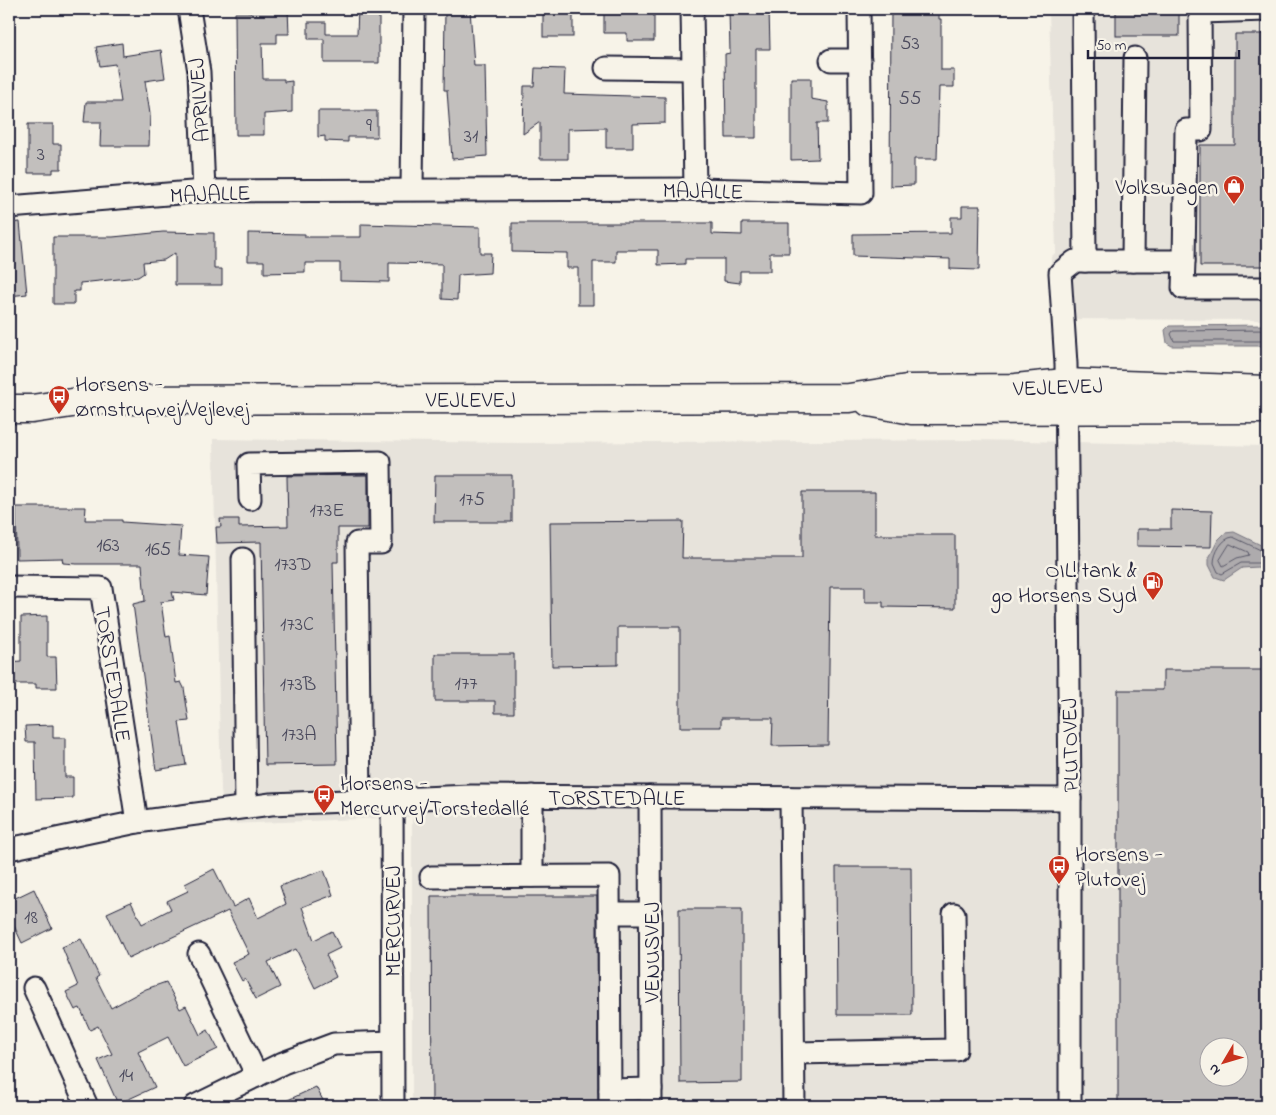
<svg xmlns="http://www.w3.org/2000/svg" width="1276" height="1115" viewBox="0 0 1276 1115" font-family="'Indie Flower',sans-serif">
<style>
.built{fill:#e7e3db;fill-rule:evenodd}
.water{fill:#aeabad;stroke:#76747f}
.lines{fill:none;stroke-linecap:round;stroke-linejoin:round}
.shore{stroke:#5a5969;stroke-width:1}
.building{fill:#c2bfbd;stroke:#22223b;fill-rule:evenodd}
.minor-casing{stroke:#22223b;stroke-width:25}
.major-casing{stroke:#22223b;stroke-width:31}
.minor{stroke:#f7f3e8;stroke-width:21}
.major{stroke:#f7f3e8;stroke-width:28}
.labels{text-anchor:middle;stroke-width:5;stroke-linejoin:round;paint-order:stroke}
.number-label{font-size:20px;fill:#4a495c}
.street-label{font-size:22px;fill:#22223b;stroke:#f7f3e8}
.poi-label{font-size:22px;fill:#22223b;stroke:#f7f3e8;text-anchor:start}
</style>
<rect width="100%" height="100%" fill="#f7f3e8"/>
<filter id="ink" filterUnits="userSpaceOnUse"><feTurbulence type="fractalNoise" baseFrequency=".02" numOctaves="2"/><feDisplacementMap in="SourceGraphic" scale="10" xChannelSelector="R" yChannelSelector="G"/><feConvolveMatrix kernelMatrix="1 2 1 2 8 2 1 2 1" color-interpolation-filters="sRGB"/></filter>
<g filter="url(#ink)">
<g class="built">
<polygon points="1049,9 1267,9 1267,320 1052,319 1051,257 1056,252"/>
<path d="M 213,439 L 523,443 L 971,440 L 1267,446 L 1267,1106 L 412,1106 L 412,817 L 226,824 L 221,791 ZM 1208,1048 L 1238,1048 L 1238,1078 L 1208,1078 Z"/>
</g>
<g class="water">
<polygon points="1267,325 1267,346 1172,346 1167,343 1165,330 1169,326"/>
<polygon points="1234,532 1267,548 1267,577 1258,567 1242,568 1224,580 1215,577 1209,565 1209,558 1218,540 1225,533"/>
</g>
<g class="lines">
<g class="shore">
<polyline points="1267,330 1173,331 1171,334 1174,341 1267,341"/>
<polygon points="1230,544 1248,552 1249,555 1237,558 1223,566 1220,560"/>
<path d="M 1267,553 L 1233,537 C 1222,538 1214,553 1214,563 L 1218,572 L 1222,574 L 1241,563 L 1260,563 L 1267,569"/>
</g>
</g>
<g class="building">
<polygon points="251,9 288,9 289,34 277,34 277,43 262,43 263,79 284,79 284,82 292,81 292,112 264,114 264,135 236,135 235,13 251,13"/>
<polygon points="358,9 379,9 379,63 324,63 324,39 308,39 308,22 326,22 326,34 357,34"/>
<polygon points="445,9 470,9 474,66 485,66 487,156 452,159 447,90 444,90"/>
<rect x="543" y="9" width="30" height="28"/>
<polygon points="604,9 654,9 654,41 627,41 627,33 604,33"/>
<polygon points="729,9 769,9 770,49 756,49 756,138 726,138 725,54 730,53"/>
<polygon points="891,9 939,10 939,19 941,19 941,70 954,70 954,87 939,87 937,159 914,159 914,185 890,186"/>
<rect x="1116" y="9" width="63" height="27"/>
<polygon points="1235,34 1267,34 1267,266 1200,266 1200,145 1235,145"/>
<polygon points="122,43 123,56 161,50 165,78 145,81 150,114 149,146 100,146 101,122 84,122 86,102 121,102 115,64 100,66 96,47"/>
<polygon points="535,68 565,69 564,94 665,97 665,123 633,124 633,148 606,148 606,128 568,129 568,159 540,159 540,122 523,134 524,86 534,86"/>
<polygon points="791,78 811,78 811,99 828,102 828,123 817,123 818,159 791,160"/>
<polygon points="318,111 377,111 377,137 348,137 348,142 325,141 325,136 318,137"/>
<polygon points="28,124 53,124 53,144 61,144 61,169 53,169 53,173 28,173"/>
<polygon points="962,206 980,206 979,270 950,269 950,259 853,256 853,234 951,233 951,217 962,217"/>
<polygon points="20,222 27,294 9,296 9,223"/>
<polygon points="512,223 712,223 712,234 742,235 742,223 789,223 789,253 770,253 770,271 740,271 740,283 724,281 724,259 685,259 685,264 658,265 658,250 616,250 616,262 593,262 593,305 578,305 578,268 567,268 567,253 512,252"/>
<polygon points="361,224 480,227 480,253 491,253 490,273 458,275 457,300 442,299 442,264 389,263 389,282 340,281 340,263 305,263 305,272 264,273 264,261 248,261 248,233 305,234 305,237 361,237"/>
<polygon points="163,232 214,233 214,269 222,269 222,285 175,285 175,253 164,260 143,262 144,273 138,277 80,283 80,291 74,291 74,304 53,304 53,237 113,237"/>
<polygon points="368,475 368,528 338,528 338,562 333,562 337,764 265,765 261,542 217,543 216,527 221,527 220,519 239,519 239,527 288,526 287,476"/>
<polygon points="435,475 512,475 512,522 434,522"/>
<polygon points="802,492 875,492 875,535 955,535 955,608 883,607 883,602 865,602 865,587 830,587 828,745 772,746 773,718 721,718 721,727 680,727 680,627 618,627 618,665 552,666 550,522 683,521 682,558 802,558"/>
<polygon points="16,507 86,507 85,520 122,520 122,522 181,526 179,555 209,557 206,595 172,592 174,600 161,602 166,637 170,636 176,683 181,682 184,688 189,721 179,722 186,765 156,770 133,604 145,601 142,564 76,564 63,563 62,558 17,559"/>
<polygon points="1171,510 1212,511 1211,547 1137,546 1137,529 1171,529"/>
<polygon points="47,616 47,657 56,657 57,688 36,688 36,684 9,684 9,662 21,661 21,617"/>
<polygon points="435,654 514,654 514,713 495,713 495,701 435,701"/>
<path d="M 1163,670 L 1267,670 L 1267,1106 L 1118,1106 L 1118,690 L 1163,690 ZM 1208,1048 L 1238,1048 L 1238,1078 L 1208,1078 Z"/>
<polygon points="53,725 53,738 65,738 65,777 73,777 73,798 36,799 35,742 26,742 25,726"/>
<polygon points="836,867 911,867 912,1015 837,1015"/>
<polygon points="214,869 233,907 249,898 258,918 286,904 280,886 324,870 333,895 302,907 314,940 332,931 340,948 326,955 336,977 315,988 296,949 268,962 280,987 256,999 245,979 242,981 232,962 249,954 228,911 128,958 107,913 131,902 142,924 171,909 167,901 188,891 185,884"/>
<polygon points="34,889 52,928 22,943 9,915 9,901"/>
<polygon points="431,896 597,896 598,1106 432,1106"/>
<polygon points="679,909 742,909 742,1082 680,1083"/>
<polygon points="81,939 99,976 96,978 111,1008 146,989 166,982 180,1009 186,1006 200,1035 208,1030 218,1049 183,1066 168,1037 138,1052 155,1087 118,1104 98,1060 112,1054 98,1026 90,1030 80,1008 75,1010 66,992 78,986 62,947"/>
<polygon points="316,1087 326,1106 275,1106"/>
</g>
<g class="lines">
<g class="minor-casing">
<g id="minor">
<polyline points="189,9 199,72 204,191"/>
<polyline points="692,9 695,189"/>
<polyline points="1083,9 1085,261"/>
<polyline points="831,60 860,60"/>
<polyline points="606,68 692,69"/>
<polyline points="412,189 414,9"/>
<polyline points="9,207 204,191 695,189 861,193 859,9"/>
<polyline points="1133,261 1135,58"/>
<polyline points="1184,261 1183,288 1267,288"/>
<polyline points="250,499 249,464 380,462 381,543 357,543 360,800"/>
<polyline points="243,559 246,807"/>
<polyline points="9,587 101,588 137,822"/>
<polyline points="650,797 651,1106"/>
<polyline points="791,798 794,1106"/>
<polyline points="392,799 393,1106"/>
<polyline points="9,849 137,822 271,804 471,796 1070,799"/>
<polyline points="532,876 532,796"/>
<polyline points="431,877 609,876 610,1106"/>
<polyline points="609,913 650,913"/>
<polyline points="199,954 257,1076"/>
<polyline points="34,988 87,1106"/>
<polyline points="794,1053 956,1050 954,914"/>
<polyline points="610,1090 651,1089"/>
<polyline points="195,1106 283,1063 334,1044 392,1042"/>
<polyline points="1070,1106 1070,799 1066,364 1060,273 1075,261 1184,261 1186,130 1201,130 1200,12 1267,10"/>
</g>
</g>
<g class="major-casing">
<g id="major">
<polyline points="869,402 912,410 1267,409"/>
<polyline points="9,409 32,409 92,400 849,398 907,389 1016,388 1065,383 1267,390"/>
</g>
</g>
<use href="#minor" class="minor"/>
<use href="#major" class="major"/>
</g>
</g>
<defs>
<g id="shop-pin" transform="scale(1.125)"><path d="M0 17L-7.5 6A9.5 9.5 0 1 1 7.5 6Z" fill="#c8321e" stroke="#f7f3e8"/><path d="M-5-2.5h2.3a2.7 3.5 0 0 1 5.4 0H5L5.5 6h-11ZM-1.5-2.5h3a1.5 2.3 0 0 0-3 0Z" fill="#fff"/></g>
<g id="bus-pin" transform="scale(1.125)"><path d="M0 17L-7.5 6A9.5 9.5 0 1 1 7.5 6Z" fill="#c8321e" stroke="#f7f3e8"/><path d="M-5-6H5V4H4V6H2V4H-2V6H-4V4H-5ZM-3.5-4V0h7V-4ZM-3.5 1.2v1.5H-2V1.2ZM2 1.2v1.5H3.5V1.2Z" fill="#fff"/></g>
<g id="fuel-pin" transform="scale(1.125)"><path d="M0 17L-7.5 6A9.5 9.5 0 1 1 7.5 6Z" fill="#c8321e" stroke="#f7f3e8"/><path d="M-5.5-6h7V0h2V4h1.3V-2.5L3-4.5l.8-.8L6-3V5H2.5V1h-1V6h-7ZM-4.2-4.7v3.2H.2V-4.7Z" fill="#fff"/></g>
</defs>
<g fill-rule="evenodd">
<use href="#shop-pin" x="1234" y="186"/>
<use href="#bus-pin" x="59" y="396"/>
<use href="#fuel-pin" x="1153" y="582"/>
<use href="#bus-pin" x="324" y="795"/>
<use href="#bus-pin" x="1059" y="866"/>
</g>
<g class="labels">
<g class="number-label">
<text x="910" y="49">53</text>
<text x="910" y="104">55</text>
<text x="369" y="131">9</text>
<text x="471" y="142">31</text>
<text x="41" y="160">3</text>
<text x="472" y="505">175</text>
<text x="327" y="516">173E</text>
<text x="108" y="551">163</text>
<text x="158" y="555">165</text>
<text x="293" y="570">173D</text>
<text x="297" y="630">173C</text>
<text x="466" y="689">177</text>
<text x="298" y="690">173B</text>
<text x="299" y="740">173A</text>
<text x="31" y="923">18</text>
<text x="126" y="1081">14</text>
</g>
<g class="street-label">
<text transform="translate(198 100) rotate(-94)" y="8">APRILVEJ</text>
<text transform="translate(703 190) rotate(1)" y="8">MAJALLE</text>
<text transform="translate(210 193) rotate(-2)" y="8">MAJALLE</text>
<text transform="translate(1058 386) rotate(-2)" y="8">VEJLEVEJ</text>
<text x="471" y="407">VEJLEVEJ</text>
<text transform="translate(114 674) rotate(81)" y="8">TORSTEDALLE</text>
<text transform="translate(1069 745) rotate(-91)" y="8">PLUTOVEJ</text>
<text x="617" y="805">TORSTEDALLE</text>
<text transform="translate(392 921) rotate(-90)" y="8">MERCURVEJ</text>
<text transform="translate(651 952) rotate(-90)" y="8">VENUSVEJ</text>
</g>
<g class="poi-label">
<text x="1218" y="194" text-anchor="end">Volkswagen</text>
<text x="75" y="391">Horsens -<tspan x="75" dy="25">Ørnstrupvej/Vejlevej</tspan></text>
<text x="1137" y="577" text-anchor="end">OIL! tank &amp;<tspan x="1137" dy="25">go Horsens Syd</tspan></text>
<text x="340" y="790">Horsens -<tspan x="340" dy="25">Mercurvej/Torstedallé</tspan></text>
<text x="1075" y="861">Horsens -<tspan x="1075" dy="25">Plutovej</tspan></text>
</g>
</g>
<rect width="1276" height="1115" fill="none" stroke="#f7f3e8" stroke-width="30"/>
<rect x="15" y="15" width="1246" height="1085" fill="none" stroke="#22223b" stroke-width="2" filter="url(#ink)"/>
<g transform="translate(1224 1062) rotate(232)"><circle r="24" fill="#f7f3e8" stroke="#a29fa3"/>
<path d="M0-4L9 19L0 12L-9 19Z" fill="#c8321e"/>
<text y="-8" font-size="14" font-weight="bold" text-anchor="middle" fill="#22223b">N</text>
</g>
<path d="M1088 50v8h151v-8" fill="none" stroke="#22223b" stroke-width="2.5"/>
<text x="1096" y="50" font-size="15" fill="#22223b" stroke="#f7f3e8" stroke-width="4" paint-order="stroke">50 m</text>
</svg>
